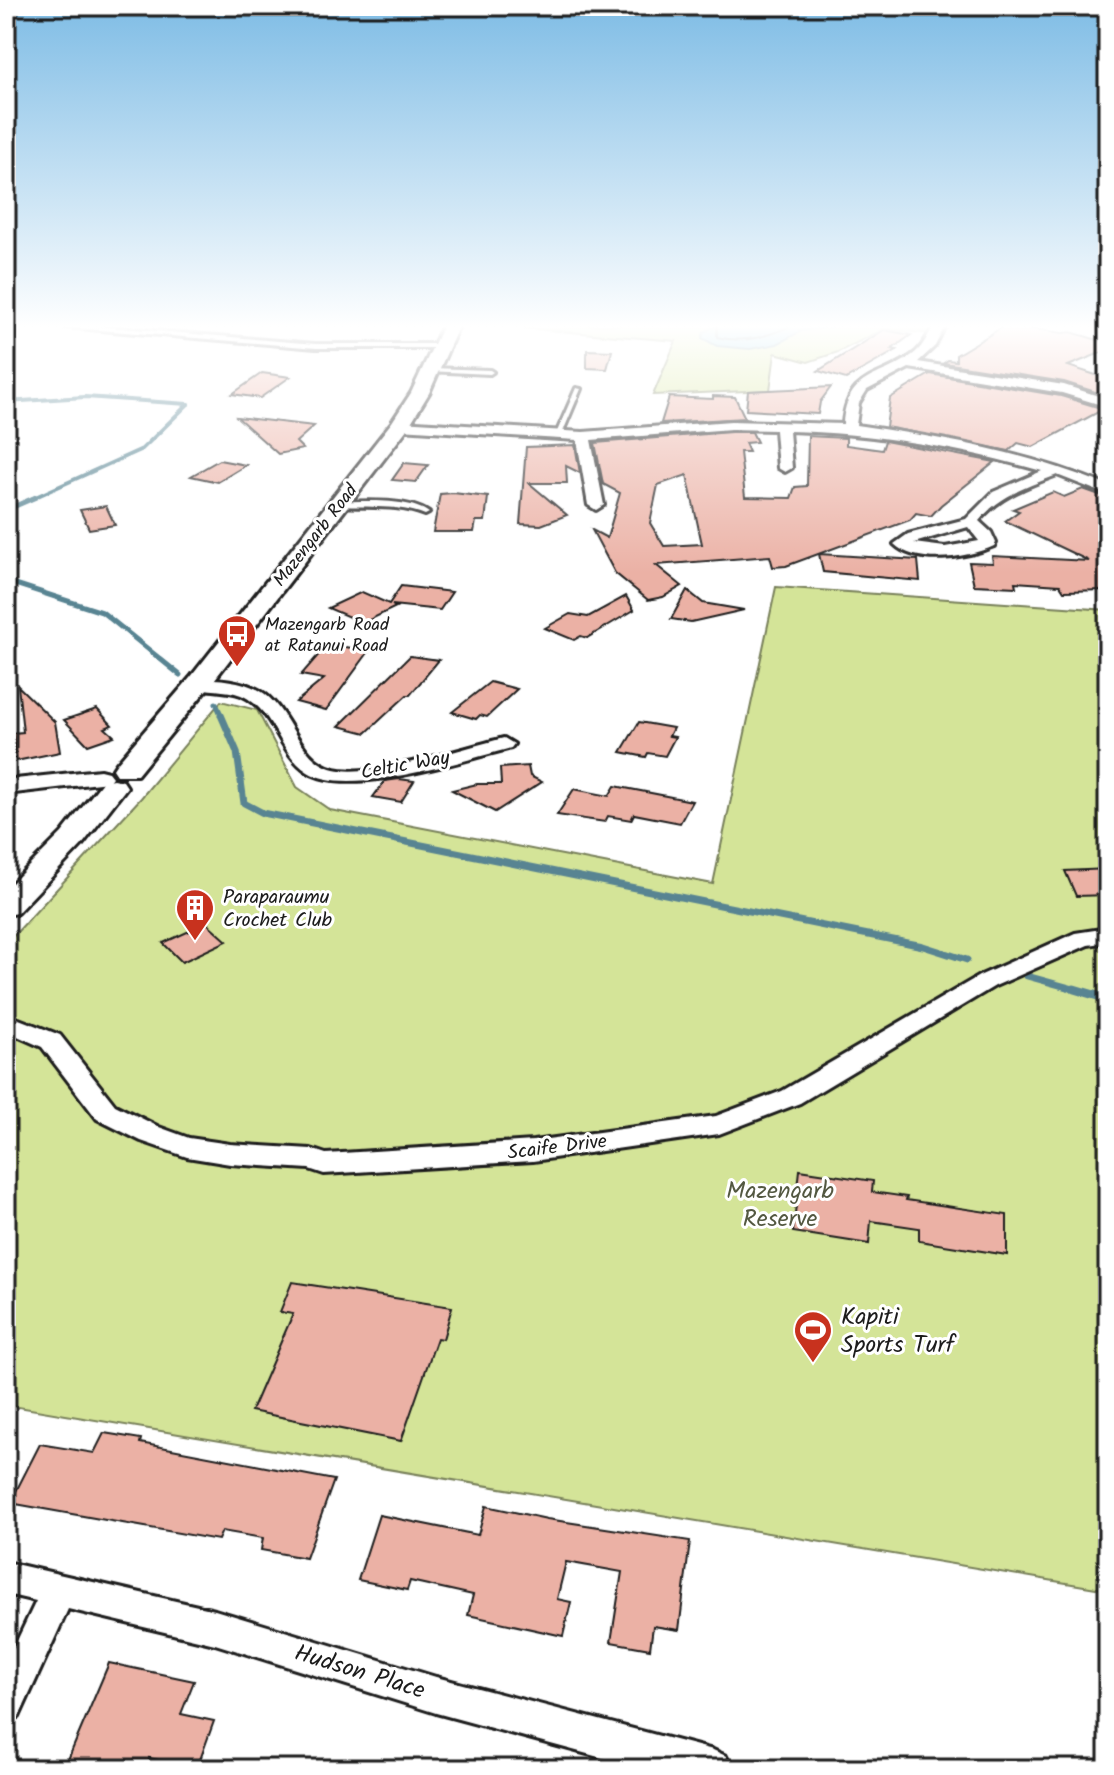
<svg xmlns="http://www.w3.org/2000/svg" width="1114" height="1775" viewBox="0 0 1114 1775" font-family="Kalam,sans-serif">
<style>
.green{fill:#d4e498;stroke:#78805a;stroke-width:2}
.water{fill:#80c9e0;stroke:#588492;stroke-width:2}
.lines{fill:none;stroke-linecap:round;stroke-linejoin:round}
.shore{stroke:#44616a;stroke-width:2}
.stream-far3{stroke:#588492;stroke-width:4}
.stream-far2{stroke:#588492;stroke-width:5}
.stream-far1{stroke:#588492;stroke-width:7}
.stream{stroke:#588492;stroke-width:9}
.building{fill:#ebb1a5;stroke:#1c1c1c;stroke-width:2;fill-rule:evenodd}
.service-casing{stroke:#1c1c1c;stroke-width:6}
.minor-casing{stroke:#1c1c1c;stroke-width:6}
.tertiary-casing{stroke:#1c1c1c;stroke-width:6}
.secondary-casing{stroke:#1c1c1c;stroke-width:6}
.service{fill:#fff;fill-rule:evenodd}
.minor{fill:#fff;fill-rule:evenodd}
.tertiary{fill:#fff;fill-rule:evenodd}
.secondary{fill:#fff;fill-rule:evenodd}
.labels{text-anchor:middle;stroke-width:6;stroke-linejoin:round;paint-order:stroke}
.far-street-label{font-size:18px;fill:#1c1c1c;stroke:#fff}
.far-poi-label{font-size:18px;fill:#1c1c1c;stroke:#fff;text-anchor:start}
.street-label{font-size:20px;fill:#1c1c1c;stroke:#fff}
.poi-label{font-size:20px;fill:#1c1c1c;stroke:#fff;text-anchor:start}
.near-park-label{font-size:24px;fill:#535841;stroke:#fff}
.near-poi-label{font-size:24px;fill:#1c1c1c;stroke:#fff;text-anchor:start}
.near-street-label{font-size:24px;fill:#1c1c1c;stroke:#fff}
</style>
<rect width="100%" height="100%" fill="#fff"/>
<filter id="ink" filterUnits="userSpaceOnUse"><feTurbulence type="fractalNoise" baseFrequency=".0125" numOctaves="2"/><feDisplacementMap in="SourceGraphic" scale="16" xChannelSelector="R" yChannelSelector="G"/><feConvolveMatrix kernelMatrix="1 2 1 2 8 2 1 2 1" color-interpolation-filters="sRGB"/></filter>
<g filter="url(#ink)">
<g class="green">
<polygon points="487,325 946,325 947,326 933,325 932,334 884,329 838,352 808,362 775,353 770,390 653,395 676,341"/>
<polygon points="776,587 1108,610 1108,1590 6,1405 6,944 141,798 221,701 257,710 297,787 330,810 713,884"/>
</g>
<polygon class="water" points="718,325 846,325 801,331 777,344 750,349 717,346 702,338 704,332"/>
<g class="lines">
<path class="shore" d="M 717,325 L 717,337 C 746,344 767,336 794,325"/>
<g class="stream-far3">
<polyline points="6,402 85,397 188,404"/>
<polyline points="31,499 142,449 188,404"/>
</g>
<g class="stream-far2">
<polyline points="6,510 36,497"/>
<polyline points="6,581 102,612 180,675"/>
<polyline points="216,703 222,717"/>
</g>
<g class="stream-far1">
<polyline points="221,715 237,752 244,803 263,813 923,946 967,960"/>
<polyline points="1027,976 1081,991"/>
</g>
<polyline class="stream" points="1074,989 1108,999"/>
</g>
<g class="building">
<polygon points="1006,325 1063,333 1071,332 1108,343 1108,350 1068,366 1108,379 1108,396 1064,382 944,363 948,360 956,361 956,355"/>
<polygon points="884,330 911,335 892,349 897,350 846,379 818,371"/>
<polygon points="587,350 612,351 607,369 587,368"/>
<polygon points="262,373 290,377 260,398 232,394"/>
<polygon points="930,374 1061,396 1104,409 1033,447 1018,443 1009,451 886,427 890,398"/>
<polygon points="831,387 820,402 818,414 746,410 748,391"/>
<polygon points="713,396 735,397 745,418 661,423 669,397 713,399"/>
<polygon points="237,417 314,426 296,442 303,449 278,454"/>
<path d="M 731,432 L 752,432 L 757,442 L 745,443 L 749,452 L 740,452 L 745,497 L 791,498 L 795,487 L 807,486 L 808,436 L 846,438 L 846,445 L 882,450 L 885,441 L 995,462 L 941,505 L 931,516 L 916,513 L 910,520 L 786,566 L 773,567 L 770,556 L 656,565 L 682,586 L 663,597 L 648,600 L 615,573 L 592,530 L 607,538 L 620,493 L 603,484 L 595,443 ZM 687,475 L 702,544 L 664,546 L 650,523 L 658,485 Z"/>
<polygon points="575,445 580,473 566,466 567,483 529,483 567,515 541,525 520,524 526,447"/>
<polygon points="219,460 246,465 218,482 191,476"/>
<polygon points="404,463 428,465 416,482 392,480"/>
<polygon points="1083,489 1108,498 1108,590 1064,591 1060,585 1015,582 1016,587 974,585 969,562 993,563 992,556 1089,561 1005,521 1019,511 1013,509 1053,492 1064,497"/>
<polygon points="453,493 488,497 485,521 476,521 474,532 433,532 440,494"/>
<polygon points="106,506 115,525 89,529 80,510"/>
<polygon points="819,554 918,560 920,581 823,572"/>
<polygon points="401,586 452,592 440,610 392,605 396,607 363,623 328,608 362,592 389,604"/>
<polygon points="687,590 703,603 744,610 691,622 671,619"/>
<polygon points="626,596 634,610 587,638 581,636 574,640 545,628 570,614 588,617"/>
<polygon points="327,645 361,649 365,646 370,650 326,710 296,702 324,679 301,675"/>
<polygon points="410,656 439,660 410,695 407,695 366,733 339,726"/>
<polygon points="490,682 517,689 487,717 480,715 476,719 452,712"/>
<polygon points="18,686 55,722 60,752 16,761 13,733 23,732"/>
<polygon points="97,709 112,725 105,728 114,736 88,745 64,720"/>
<polygon points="639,722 673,728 669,736 675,737 665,756 648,753 646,757 621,752"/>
<polygon points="528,766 530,776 542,782 495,812 452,790 477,784 501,784 500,768"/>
<polygon points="399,779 414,781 401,802 373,797 385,781"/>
<polygon points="615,786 692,801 680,823 634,814 631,820 608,816 605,822 557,815 574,789 609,796"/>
<polygon points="1108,869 1108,895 1076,896 1065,871"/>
<polygon points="207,923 227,941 182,962 163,943"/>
<polygon points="800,1170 873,1181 872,1192 907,1197 906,1200 1007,1215 1007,1255 919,1241 919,1228 871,1221 869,1244 793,1232"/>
<polygon points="292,1282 452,1307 443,1339 437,1338 401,1441 251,1411 293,1314 280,1312"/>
<polygon points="104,1433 141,1439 140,1443 334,1480 306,1558 261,1550 263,1538 222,1531 218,1540 10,1503 40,1444 94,1453"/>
<polygon points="486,1506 547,1519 690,1541 679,1630 653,1626 650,1649 611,1642 622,1572 566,1562 557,1599 571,1602 563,1636 468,1615 473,1595 410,1581 407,1590 358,1580 379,1515 478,1535"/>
<polygon points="109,1663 194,1681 181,1714 214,1721 197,1768 149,1758 148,1769 64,1769"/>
</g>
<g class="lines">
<g class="service-casing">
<g id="service">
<polygon points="62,325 84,325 316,344 441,344 444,346 441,348 316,348 65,327"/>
<polygon points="430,368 490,370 493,372 490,374 428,371 428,369"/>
<polygon points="576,388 581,389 562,434 557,435 556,434"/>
<path d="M 337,502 C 362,501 409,498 429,513 L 425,515 C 398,504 369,508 340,506 L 336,504 Z"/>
</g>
</g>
<g class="minor-casing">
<g id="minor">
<path d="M 934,325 L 944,328 L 935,346 L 918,362 L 1064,385 L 1108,399 L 1108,407 L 1062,393 L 909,368 L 867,390 L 859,403 L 856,425 C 943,438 1026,452 1108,486 L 1108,495 L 1057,475 C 1028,486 999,496 979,521 L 991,532 L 996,543 L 994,546 C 967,558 917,566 894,544 L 908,534 L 966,519 L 993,492 L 1042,471 C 959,448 876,433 789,431 L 792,468 L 785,472 L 778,468 L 775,430 L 731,429 L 591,440 L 604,505 L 596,510 L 588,505 L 577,440 L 400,429 L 393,425 L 400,421 L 583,432 L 731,421 L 843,424 C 847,370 883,380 916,352 C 924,345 928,335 934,325 ZM 968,527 L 979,541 L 945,547 L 914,543 Z"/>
<path d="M 199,678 C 219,679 241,680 259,690 C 291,708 297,760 334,769 C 373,778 463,748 504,738 L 514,744 L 511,748 C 465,760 348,798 308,772 C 278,753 275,710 241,695 C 225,689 208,691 193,687 L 190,683 L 193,679 Z"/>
<polygon points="1108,928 1108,942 1088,945 995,986 800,1103 719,1134 533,1161 324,1174 309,1169 230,1164 187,1157 141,1141 97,1119 42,1047 6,1031 6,1014 60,1035 115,1105 159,1127 189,1138 230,1144 311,1149 326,1154 533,1141 716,1116 782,1091 979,976 1075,933"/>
<polygon points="6,1562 215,1610 436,1677 713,1750 726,1756 732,1769 643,1769 436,1713 215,1644 68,1609 19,1717 6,1722 6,1664 36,1601 6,1594"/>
</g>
</g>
<g class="tertiary-casing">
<polygon id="tertiary" points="100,770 108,772 112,777 108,782 6,794 6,780"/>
</g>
<g class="secondary-casing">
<g id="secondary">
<polygon points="443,325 459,325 429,393 407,429 208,688 137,775 117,775 113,769 117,763 190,678 392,422 411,393"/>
<polygon points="113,779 123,781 127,787 82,845 17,913 6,915 6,889 62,833 103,781"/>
</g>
</g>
<use href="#service" class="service"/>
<use href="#minor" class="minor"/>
<use href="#tertiary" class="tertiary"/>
<use href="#secondary" class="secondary"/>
</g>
</g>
<linearGradient id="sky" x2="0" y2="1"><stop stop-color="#7ebce5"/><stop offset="0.57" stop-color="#fff"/><stop offset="1" stop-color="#fff" stop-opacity="0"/></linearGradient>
<rect width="1114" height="573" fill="url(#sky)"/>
<defs>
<g id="bus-pin" transform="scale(2)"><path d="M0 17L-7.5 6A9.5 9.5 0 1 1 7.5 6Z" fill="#c8321e" stroke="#fff"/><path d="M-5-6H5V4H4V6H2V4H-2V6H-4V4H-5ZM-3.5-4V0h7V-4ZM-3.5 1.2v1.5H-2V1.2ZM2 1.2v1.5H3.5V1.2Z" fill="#fff"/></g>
<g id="building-pin" transform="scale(2)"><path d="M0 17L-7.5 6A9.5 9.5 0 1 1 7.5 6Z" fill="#c8321e" stroke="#fff"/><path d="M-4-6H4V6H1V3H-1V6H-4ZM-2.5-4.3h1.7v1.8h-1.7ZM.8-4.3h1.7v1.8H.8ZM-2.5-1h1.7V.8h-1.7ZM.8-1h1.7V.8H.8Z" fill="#fff"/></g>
<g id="stadium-pin" transform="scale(2)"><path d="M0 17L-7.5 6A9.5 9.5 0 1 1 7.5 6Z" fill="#c8321e" stroke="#fff"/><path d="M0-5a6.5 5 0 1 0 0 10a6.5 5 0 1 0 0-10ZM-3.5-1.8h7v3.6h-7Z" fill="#fff"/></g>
</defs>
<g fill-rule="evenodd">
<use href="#bus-pin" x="237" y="634"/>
<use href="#building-pin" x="195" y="908"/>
<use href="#stadium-pin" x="813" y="1330"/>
</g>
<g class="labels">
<g class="far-street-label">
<text transform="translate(315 535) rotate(-52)" y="6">Mazengarb Road</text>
</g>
<g class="far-poi-label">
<text x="265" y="630">Mazengarb Road<tspan x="265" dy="21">at Ratanui Road</tspan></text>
</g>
<g class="street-label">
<text transform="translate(405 764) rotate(-10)" y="7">Celtic Way</text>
<text transform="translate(557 1146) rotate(-7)" y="7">Scaife Drive</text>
</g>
<g class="poi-label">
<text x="223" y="903">Paraparaumu<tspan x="223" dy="23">Crochet Club</tspan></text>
</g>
<g class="near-park-label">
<text x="780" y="1198">Mazengarb<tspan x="780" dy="28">Reserve</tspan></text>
</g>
<g class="near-poi-label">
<text x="841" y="1324">Kapiti<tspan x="841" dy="28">Sports Turf</tspan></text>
</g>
<g class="near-street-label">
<text transform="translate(360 1671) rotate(17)" y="8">Hudson Place</text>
</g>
</g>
<rect width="1114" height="1775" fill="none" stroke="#fff" stroke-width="32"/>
<rect x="16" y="16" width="1082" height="1743" fill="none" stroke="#1c1c1c" stroke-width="3" filter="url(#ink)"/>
</svg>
